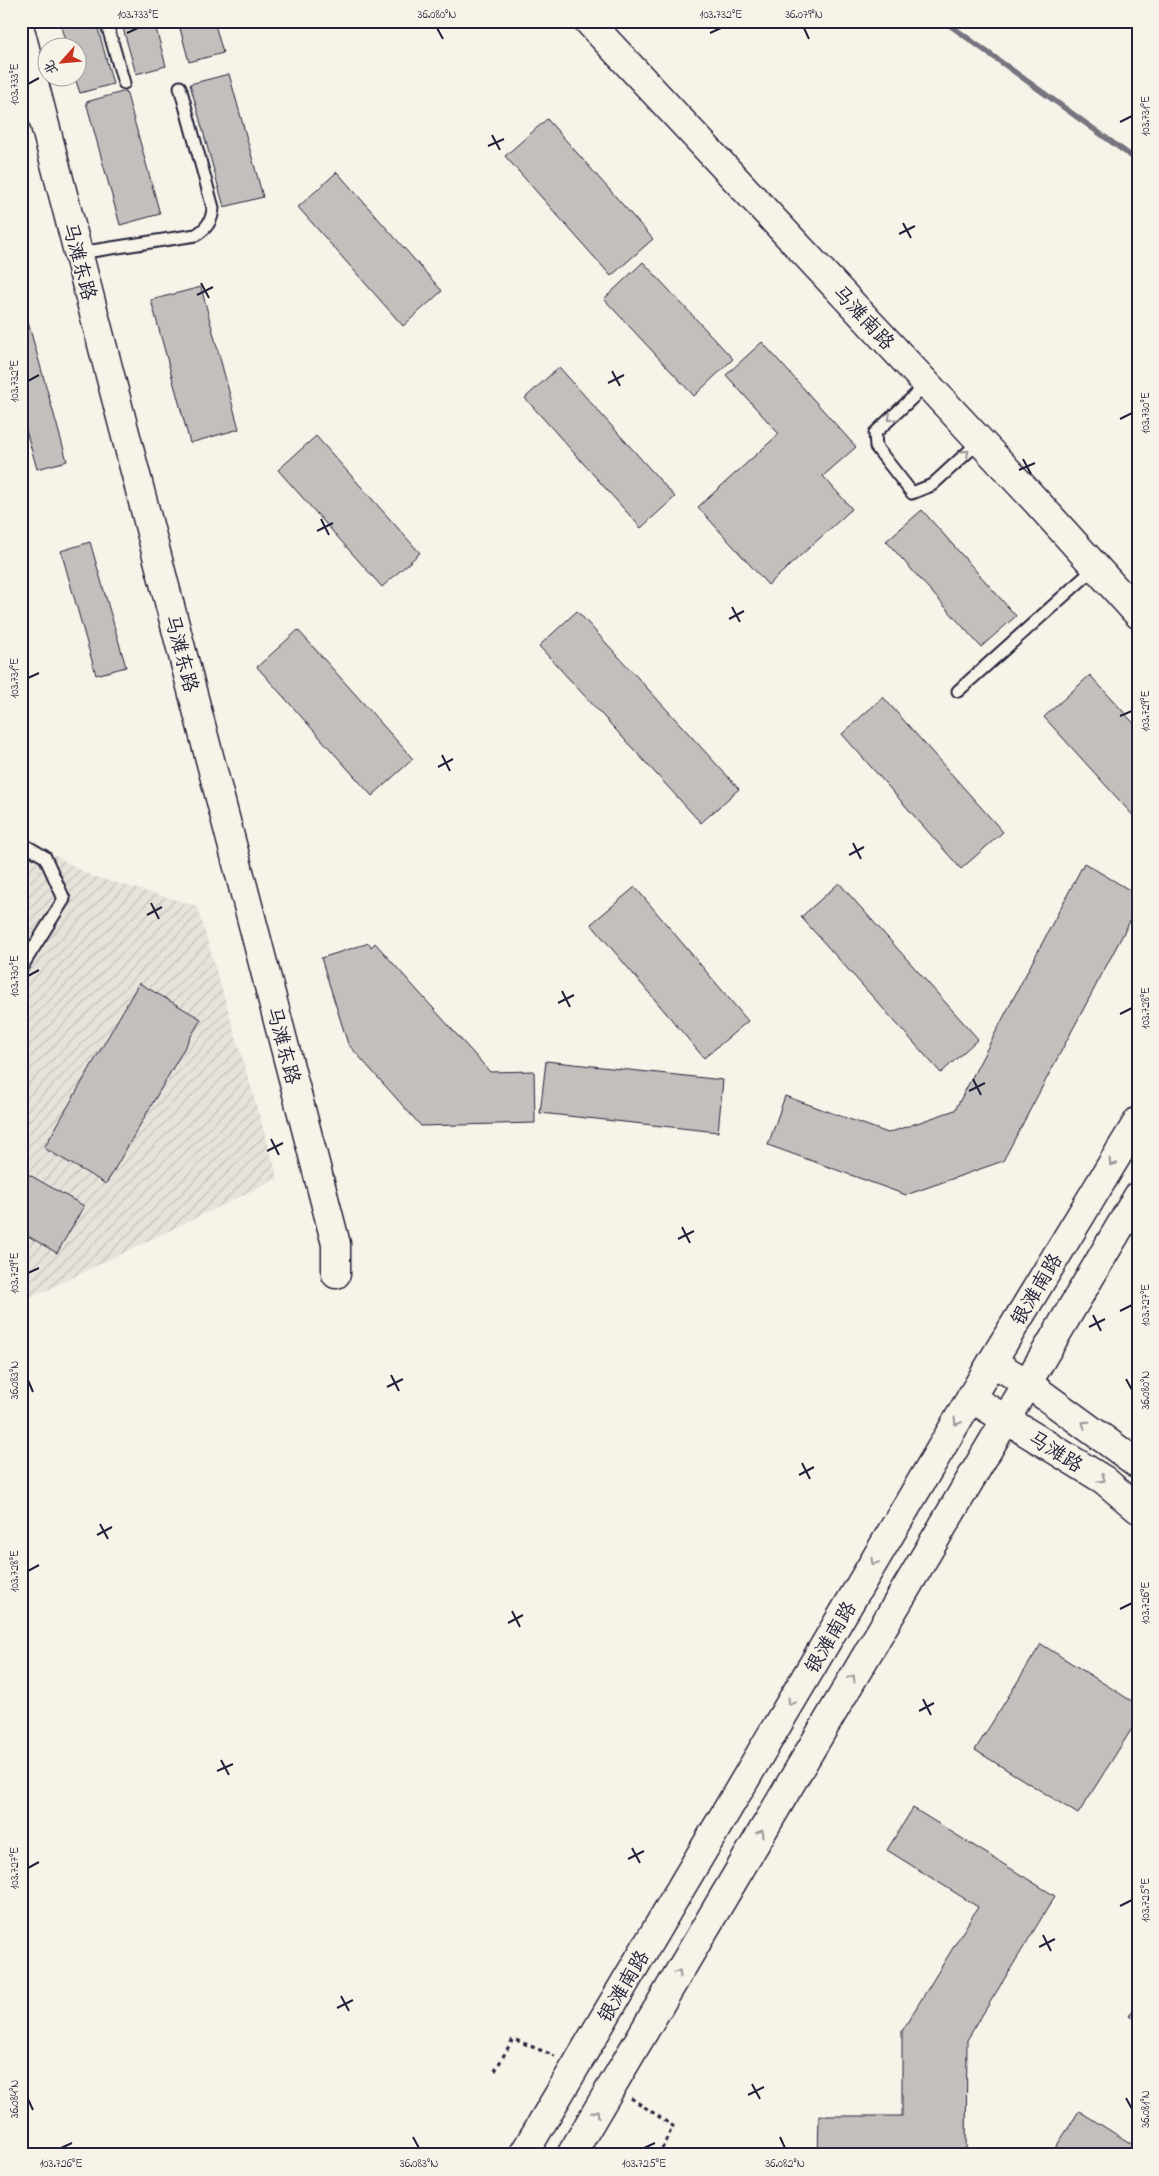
<svg xmlns="http://www.w3.org/2000/svg" width="1159" height="2176" viewBox="0 0 1159 2176" font-family="'Indie Flower','LXGW WenKai TC',sans-serif">
<style>
.industrial{fill:url(#industrial-furrows)}
.lines{fill:none;stroke-linecap:round;stroke-linejoin:round}
.stream{stroke:#76747f;stroke-width:5.5}
.building{fill:#c2bfbd;stroke:#22223b}
.service-casing{stroke:#22223b;stroke-width:15}
.secondary-casing{stroke:#22223b;stroke-width:31}
.primary-casing{stroke:#22223b;stroke-width:31}
.path{stroke:#22223b;stroke-width:3;stroke-dasharray:4 4;stroke-linecap:butt}
.service{stroke:#f7f3e8;stroke-width:11}
.secondary{stroke:#f7f3e8;stroke-width:28}
.primary{stroke:#f7f3e8;stroke-width:28}
.oneway{stroke:#97959a}
.ticks{fill:none;stroke:#22223b;stroke-width:2}
.labels{text-anchor:middle;stroke-width:4;stroke-linejoin:round;paint-order:stroke}
.street-label{font-size:20px;fill:#22223b;stroke:#f7f3e8}
.neatline{fill:none;stroke:#22223b;stroke-width:2}
.ticks-label{font-size:12px;text-anchor:middle;fill:#22223b}
</style>
<defs>
<pattern id="industrial-furrows" width="10" height="10" patternUnits="userSpaceOnUse" patternTransform="scale(1.25)"><rect width="10" height="10" fill="#e7e3db"/><path d="M-1 1l2-2M0 10L10 0M9 11l2-2" fill="none" stroke="#c6c2bd"/></pattern>
</defs>
<rect width="100%" height="100%" fill="#f7f3e8"/>
<filter id="ink" filterUnits="userSpaceOnUse"><feTurbulence type="fractalNoise" baseFrequency=".02" numOctaves="2"/><feDisplacementMap in="SourceGraphic" scale="10" xChannelSelector="R" yChannelSelector="G"/><feConvolveMatrix kernelMatrix="1 2 1 2 8 2 1 2 1" color-interpolation-filters="sRGB"/></filter>
<g filter="url(#ink)">
<polygon class="industrial" points="21,836 89,875 197,906 278,1178 26,1300 21,1305"/>
<g class="lines">
<polyline class="stream" points="944,21 1138,161"/>
</g>
<g class="building">
<polygon points="67,21 96,21 113,84 80,93 75,78 78,78 78,48 67,48 60,23"/>
<polygon points="121,21 154,21 166,66 136,74"/>
<polygon points="178,21 214,21 223,53 189,62"/>
<polygon points="229,74 263,197 224,207 190,84"/>
<polygon points="126,91 160,214 120,225 86,102"/>
<polygon points="547,119 653,239 611,276 505,156"/>
<polygon points="337,172 442,291 403,326 298,207"/>
<polygon points="643,262 733,359 694,396 604,299"/>
<polygon points="201,287 239,429 190,443 151,300"/>
<polygon points="21,297 67,461 37,469 21,413"/>
<polygon points="762,342 856,447 823,476 852,509 768,585 698,507 779,434 726,375"/>
<polygon points="559,367 675,497 641,528 525,398"/>
<polygon points="316,436 420,553 382,587 278,470"/>
<polygon points="922,510 1016,616 981,647 886,541"/>
<polygon points="90,542 126,667 96,675 61,551"/>
<polygon points="577,611 739,789 701,823 539,646"/>
<polygon points="298,630 413,759 372,796 257,667"/>
<polygon points="1090,675 1138,728 1138,821 1044,717"/>
<polygon points="883,697 1003,832 961,869 842,734"/>
<polygon points="1084,863 1138,895 1138,906 1003,1161 906,1195 768,1145 785,1096 888,1133 955,1110"/>
<polygon points="839,883 978,1039 941,1073 801,917"/>
<polygon points="635,887 748,1021 704,1058 591,924"/>
<polygon points="369,943 371,947 375,943 490,1072 534,1071 535,1123 421,1126 348,1044 321,958"/>
<polygon points="139,983 201,1019 106,1184 44,1148"/>
<polygon points="546,1061 723,1080 718,1132 540,1113"/>
<polygon points="26,1173 84,1206 57,1253 21,1232 21,1182"/>
<polygon points="1041,1644 1138,1705 1138,1719 1078,1814 975,1750"/>
<polygon points="913,1808 1055,1896 967,2040 966,2155 818,2155 819,2116 902,2116 902,2031 978,1907 887,1850"/>
<polygon points="1138,2002 1138,2021 1129,2016"/>
<polygon points="1079,2111 1138,2148 1138,2155 1054,2155 1052,2153"/>
</g>
<g class="lines">
<g class="service-casing">
<g id="service">
<polyline points="106,21 124,83"/>
<path d="M 79,253 L 196,235 C 207,228 212,221 213,208 L 180,87"/>
<polyline points="927,384 875,433 876,447 912,493 932,485 980,441"/>
<polyline points="958,691 1096,567"/>
<polyline points="21,843 45,857 64,899 21,968"/>
</g>
</g>
<g class="secondary-casing">
<g id="secondary">
<polyline points="588,21 1036,501 1138,614"/>
<polyline points="21,33 336,1244 336,1274"/>
<polyline points="992,1362 1027,1383 1138,1464"/>
<polyline points="971,1398 1104,1480 1138,1509"/>
</g>
</g>
<g class="primary-casing">
<g id="primary">
<polyline points="523,2155 992,1362 1138,1121"/>
<polyline points="571,2155 1138,1196"/>
</g>
</g>
<g class="path">
<polyline points="495,2071 513,2039 555,2056"/>
<polyline points="631,2098 673,2126 659,2155"/>
</g>
<use href="#service" class="service"/>
<use href="#secondary" class="secondary"/>
<use href="#primary" class="primary"/>
</g>
<defs><path id="oneway-chevron" d="M-2-3.5L2.5 0L-2 3.5" fill="none" stroke-width="1.6" stroke-linecap="round" stroke-linejoin="round" transform="scale(1.25)"/></defs>
<g class="oneway">
<use href="#oneway-chevron" transform="translate(891 418) rotate(137)"/>
<use href="#oneway-chevron" transform="translate(966 453) rotate(-43)"/>
<use href="#oneway-chevron" transform="translate(1112 1163) rotate(122)"/>
<use href="#oneway-chevron" transform="translate(957 1422) rotate(121)"/>
<use href="#oneway-chevron" transform="translate(1085 1424) rotate(-145)"/>
<use href="#oneway-chevron" transform="translate(1102 1479) rotate(35)"/>
<use href="#oneway-chevron" transform="translate(874 1562) rotate(121)"/>
<use href="#oneway-chevron" transform="translate(852 1678) rotate(-59)"/>
<use href="#oneway-chevron" transform="translate(791 1702) rotate(121)"/>
<use href="#oneway-chevron" transform="translate(761 1833) rotate(-59)"/>
<use href="#oneway-chevron" transform="translate(678 1973) rotate(-59)"/>
<use href="#oneway-chevron" transform="translate(596 2113) rotate(-59)"/>
</g>
</g>
<path class="ticks" d="M 437,28 L 443,39M 804,28 L 809,39M 127,33 L 138,28M 710,33 L 721,28M 28,84 L 39,78M 1120,122 L 1132,116M 492,135 L 500,150M 488,146 L 504,139M 903,223 L 911,238M 899,234 L 915,226M 201,283 L 209,298M 197,295 L 213,287M 612,371 L 620,386M 28,381 L 39,375M 608,383 L 624,375M 1120,419 L 1132,413M 1023,459 L 1031,474M 1019,470 L 1035,463M 321,519 L 329,535M 317,531 L 333,523M 732,607 L 740,622M 729,619 L 744,611M 28,678 L 39,673M 1120,716 L 1132,711M 442,755 L 450,771M 438,767 L 453,759M 853,843 L 861,859M 849,855 L 864,847M 151,903 L 159,919M 147,915 L 162,907M 28,976 L 39,970M 562,991 L 570,1007M 558,1003 L 574,995M 1120,1014 L 1132,1008M 973,1079 L 981,1095M 969,1091 L 985,1083M 271,1139 L 279,1155M 267,1151 L 283,1143M 682,1227 L 690,1243M 678,1239 L 694,1231M 28,1273 L 39,1268M 1120,1311 L 1132,1305M 1093,1315 L 1101,1331M 1089,1327 L 1105,1319M 391,1375 L 399,1391M 1126,1379 L 1132,1390M 28,1380 L 33,1392M 387,1387 L 403,1379M 802,1463 L 810,1479M 799,1475 L 814,1467M 100,1524 L 108,1539M 97,1535 L 112,1527M 28,1571 L 39,1565M 1120,1609 L 1132,1603M 512,1611 L 520,1627M 508,1623 L 523,1615M 923,1699 L 931,1715M 919,1711 L 934,1703M 221,1760 L 229,1775M 217,1771 L 233,1764M 632,1848 L 640,1863M 628,1859 L 644,1851M 28,1868 L 39,1862M 1120,1906 L 1132,1900M 1043,1935 L 1051,1951M 1039,1947 L 1055,1939M 341,1996 L 349,2011M 337,2008 L 353,2000M 752,2084 L 760,2099M 748,2095 L 764,2087M 1126,2098 L 1132,2109M 28,2099 L 33,2110M 413,2137 L 419,2148M 780,2137 L 785,2148M 61,2148 L 72,2143M 644,2148 L 655,2143"/>
<g class="labels">
<g class="street-label">
<text transform="translate(80 261) rotate(75)" y="7">马滩东路</text>
<text transform="translate(864 317) rotate(47)" y="7">马滩南路</text>
<text transform="translate(182 653) rotate(75)" y="7">马滩东路</text>
<text transform="translate(284 1045) rotate(75)" y="7">马滩东路</text>
<text transform="translate(1036 1289) rotate(-59)" y="7">银滩南路</text>
<text transform="translate(1056 1451) rotate(32)" y="7">马滩路</text>
<text transform="translate(830 1637) rotate(-59)" y="7">银滩南路</text>
<text transform="translate(623 1986) rotate(-59)" y="7">银滩南路</text>
</g>
</g>
<rect width="1159" height="2176" fill="none" stroke="#f7f3e8" stroke-width="55"/>
<g transform="translate(62 62) rotate(243)"><circle r="24" fill="#f7f3e8" stroke="#a29fa3"/>
<path d="M0-4L9 19L0 12L-9 19Z" fill="#c8321e"/>
<text y="-8" font-size="14" font-weight="bold" text-anchor="middle" fill="#22223b">北</text>
</g>
<rect x="28" y="28" width="1104" height="2120" class="neatline"/>
<g class="ticks-label">
<text x="138" y="18">103.733°E</text>
<text x="437" y="18">36.080°N</text>
<text x="721" y="18">103.732°E</text>
<text x="804" y="18">36.079°N</text>
<text transform="translate(14 84) rotate(-90)" y="4">103.733°E</text>
<text transform="translate(1145 116) rotate(-90)" y="4">103.731°E</text>
<text transform="translate(14 381) rotate(-90)" y="4">103.732°E</text>
<text transform="translate(1145 413) rotate(-90)" y="4">103.730°E</text>
<text transform="translate(14 678) rotate(-90)" y="4">103.731°E</text>
<text transform="translate(1145 711) rotate(-90)" y="4">103.729°E</text>
<text transform="translate(14 976) rotate(-90)" y="4">103.730°E</text>
<text transform="translate(1145 1008) rotate(-90)" y="4">103.728°E</text>
<text transform="translate(14 1273) rotate(-90)" y="4">103.729°E</text>
<text transform="translate(1145 1305) rotate(-90)" y="4">103.727°E</text>
<text transform="translate(14 1380) rotate(-90)" y="4">36.083°N</text>
<text transform="translate(1145 1390) rotate(-90)" y="4">36.080°N</text>
<text transform="translate(14 1571) rotate(-90)" y="4">103.728°E</text>
<text transform="translate(1145 1603) rotate(-90)" y="4">103.726°E</text>
<text transform="translate(14 1868) rotate(-90)" y="4">103.727°E</text>
<text transform="translate(1145 1900) rotate(-90)" y="4">103.725°E</text>
<text transform="translate(14 2099) rotate(-90)" y="4">36.084°N</text>
<text transform="translate(1145 2109) rotate(-90)" y="4">36.081°N</text>
<text x="61" y="2167">103.726°E</text>
<text x="419" y="2167">36.083°N</text>
<text x="644" y="2167">103.725°E</text>
<text x="785" y="2167">36.082°N</text>
</g>
</svg>
